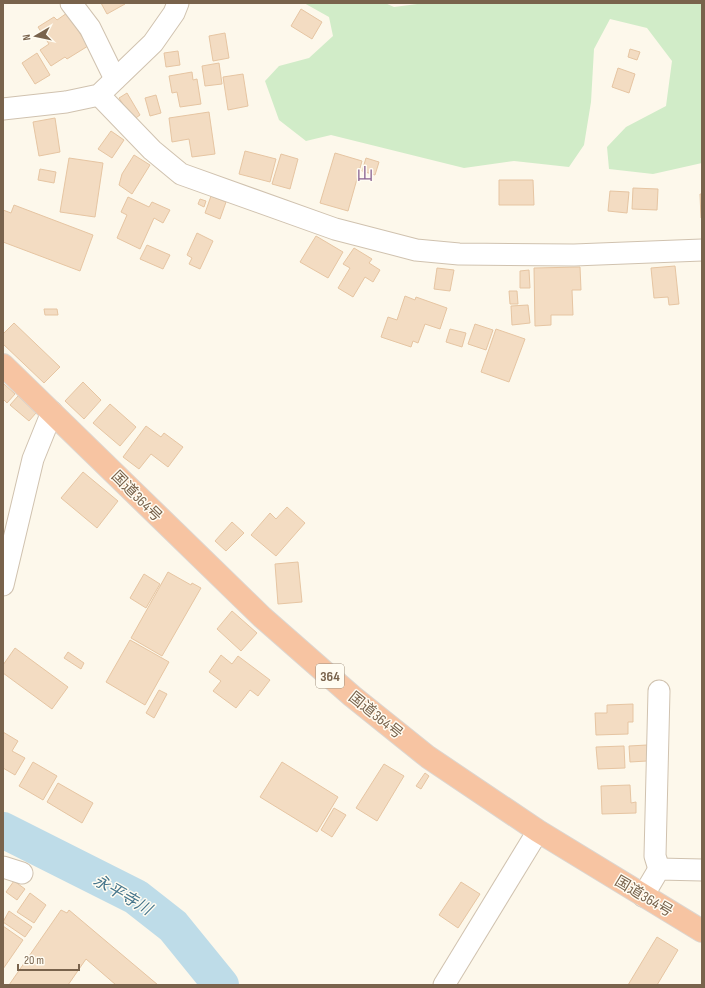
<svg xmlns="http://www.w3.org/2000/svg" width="705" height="988" viewBox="0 0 705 988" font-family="'Sofia Sans Condensed','Noto Sans JP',sans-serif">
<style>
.green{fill:#d1ecc8}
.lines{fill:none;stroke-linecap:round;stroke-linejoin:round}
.river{stroke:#bedce8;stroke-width:36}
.building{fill:#f3dcc2;stroke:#e6c5a2}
.minor-casing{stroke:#d0c2af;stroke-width:23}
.highway-casing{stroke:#dcd6d0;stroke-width:24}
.minor{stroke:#fff;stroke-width:21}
.highway{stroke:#f7c4a2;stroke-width:22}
.labels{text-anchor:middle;stroke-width:3;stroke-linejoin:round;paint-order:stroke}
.shield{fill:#fffcf2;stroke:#a1917e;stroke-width:1}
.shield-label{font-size:14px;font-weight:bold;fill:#79634c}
.street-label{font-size:15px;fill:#79634c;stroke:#fffcf2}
.water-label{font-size:16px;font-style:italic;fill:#46768c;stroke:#fffcf2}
.quarter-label{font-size:17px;fill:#8c6594;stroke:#fffcf2}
</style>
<rect width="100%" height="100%" fill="#fdf8eb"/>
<polygon class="green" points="304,3 385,3 394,7 425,3 702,3 702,163 653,174 609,169 607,147 626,127 666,106 672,61 647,28 610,19 594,49 591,102 584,145 569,167 514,161 464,168 331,135 306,141 279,120 265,81 279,66 309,58 333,36 329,17"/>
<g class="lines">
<polyline class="river" points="3,830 136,897 173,926 221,985"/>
</g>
<g class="building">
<polygon points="101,3 124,3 125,4 107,14"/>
<polygon points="301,9 322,22 312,39 291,26"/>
<polygon points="67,13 88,46 67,59 65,57 51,66 40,50 49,44 38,27 54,17 57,20"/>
<polygon points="225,33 229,58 213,61 209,36"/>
<polygon points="630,49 640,52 637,60 628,57"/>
<polygon points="178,51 180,65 166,67 164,53"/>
<polygon points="37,53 50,75 35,84 22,63"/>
<polygon points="219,63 222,84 205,86 202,66"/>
<polygon points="618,68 635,74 629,93 612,87"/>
<polygon points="192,72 193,80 197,79 201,104 180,107 177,92 172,93 169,76"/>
<polygon points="243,74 248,106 228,110 223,77"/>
<polygon points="127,93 140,115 133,120 119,98"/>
<polygon points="156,95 161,113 150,116 145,98"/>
<polygon points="209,112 215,154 192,157 189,139 172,142 169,118"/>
<polygon points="55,118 60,152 39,156 33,122"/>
<polygon points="111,131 124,140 112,158 98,149"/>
<polygon points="245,151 276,159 270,182 239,174"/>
<polygon points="335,153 362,161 348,211 320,203"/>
<polygon points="281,154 298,159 290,189 272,184"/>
<polygon points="134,155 150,165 132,194 119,185 122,174"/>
<polygon points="69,158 103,163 95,217 60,212"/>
<polygon points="366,158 379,162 375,175 362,171"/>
<polygon points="40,169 56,172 54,183 38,180"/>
<polygon points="499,180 533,180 534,205 499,205"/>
<polygon points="633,188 658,189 657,210 632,209"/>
<polygon points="610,191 629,192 627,213 608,211"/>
<polygon points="700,194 702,194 702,218 701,218"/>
<polygon points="211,196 226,202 220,219 205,213"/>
<polygon points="128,197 149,207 152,202 170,210 163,223 154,218 140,249 117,238 127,215 121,212"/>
<polygon points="200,199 206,201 204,207 198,204"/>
<polygon points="14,205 93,235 80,271 3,242 3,210 11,213"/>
<polygon points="197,233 213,241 200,269 189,264 192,258 187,255"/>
<polygon points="316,236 343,252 328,278 300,262"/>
<polygon points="147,245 170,255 163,269 140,259"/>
<polygon points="354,248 372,259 369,263 380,270 373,282 365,277 353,297 338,288 350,268 343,264"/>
<polygon points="675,266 679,304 669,305 668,297 654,298 651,268"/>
<polygon points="580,267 581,290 572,290 573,315 551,315 551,325 535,326 534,268"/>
<polygon points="437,268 454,270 450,291 434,289"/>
<polygon points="529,270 530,288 520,288 520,271"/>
<polygon points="509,291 517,291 518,304 510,304"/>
<polygon points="405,296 415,300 416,297 447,308 440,329 425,324 418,343 413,341 411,347 381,337 388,317 397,320"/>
<polygon points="528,305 530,323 512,325 511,306"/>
<polygon points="44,309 57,309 58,315 45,315"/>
<polygon points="14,323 60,367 44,383 3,344 3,334"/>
<polygon points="475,324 493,330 486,350 468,344"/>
<polygon points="450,329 466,333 462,347 446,342"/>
<polygon points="496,329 525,339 509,382 481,372"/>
<polygon points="83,382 101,400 84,419 65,401"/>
<polygon points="3,383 15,394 7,403 3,399"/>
<polygon points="18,396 36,413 29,421 10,405"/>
<polygon points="110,404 136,427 120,446 93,423"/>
<polygon points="146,426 161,437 164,433 183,447 168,467 151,454 139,469 123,457"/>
<polygon points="83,472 118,501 97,528 61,498"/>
<polygon points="287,507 305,523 276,556 251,535 270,513 276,519"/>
<polygon points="232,522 244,533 226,551 215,541"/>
<polygon points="298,562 302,602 278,604 275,564"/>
<polygon points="168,572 191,585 192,583 201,588 162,656 131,638"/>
<polygon points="144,574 160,584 146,608 130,598"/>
<polygon points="232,611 257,633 241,651 217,629"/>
<polygon points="130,640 169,662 145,705 106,682"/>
<polygon points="15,648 68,687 52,709 3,673 3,665"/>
<polygon points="68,652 84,663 81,669 64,658"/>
<polygon points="221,655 232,664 238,656 270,680 258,696 250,690 236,708 213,691 221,681 209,672"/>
<polygon points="159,690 167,694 154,718 146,713"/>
<polygon points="633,704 633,722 628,722 628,734 596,735 595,713 607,713 607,705"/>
<polygon points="3,732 18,741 12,751 25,758 15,775 3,768"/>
<polygon points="647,745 647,761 630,762 629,746"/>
<polygon points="624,746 625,768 598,769 596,747"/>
<polygon points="33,762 57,776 43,800 19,786"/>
<polygon points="282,762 338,797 317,832 260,797"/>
<polygon points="384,764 404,776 377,821 356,808"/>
<polygon points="425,773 429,776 421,789 416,786"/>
<polygon points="58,783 93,803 82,823 47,802"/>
<polygon points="630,785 631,803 636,802 636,813 602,814 601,786"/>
<polygon points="334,808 346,815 332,837 321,830"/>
<polygon points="14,881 25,889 17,900 6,892"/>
<polygon points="461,882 480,894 458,928 439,915"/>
<polygon points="30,893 46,905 34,923 17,912"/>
<polygon points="61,910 67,913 69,910 158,985 116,985 86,959 68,985 9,985"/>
<polygon points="9,911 32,927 25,937 3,922"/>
<polygon points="3,926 23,940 3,969"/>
<polygon points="657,937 678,950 657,985 628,985"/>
</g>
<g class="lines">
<g class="minor-casing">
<g id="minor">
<polyline points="71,3 90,28 115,79"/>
<polyline points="99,95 152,150 181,174 335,229 416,250 459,254 574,255 702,250"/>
<polyline points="3,109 66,102 99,95 153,43 174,13 178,3"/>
<polyline points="3,585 33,459 52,412"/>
<polyline points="3,867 22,873"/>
<polyline points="659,869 655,856 659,691"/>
<polyline points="643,896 659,869 702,870"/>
<polyline points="444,985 538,831"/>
</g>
</g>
<g class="highway-casing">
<polyline id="highway" points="3,365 262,617 352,696 428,757 538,831 702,931"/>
</g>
<use href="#minor" class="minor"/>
<use href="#highway" class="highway"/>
</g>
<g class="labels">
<rect class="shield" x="316" y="664" width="28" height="24" rx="3"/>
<g class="shield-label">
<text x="330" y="681">364</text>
</g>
<g class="street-label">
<text transform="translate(137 496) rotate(45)" y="5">国道364号</text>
<text transform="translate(376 715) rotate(39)" y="5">国道364号</text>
<text transform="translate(644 896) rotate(31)" y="5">国道364号</text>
</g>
<g class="water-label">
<text transform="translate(123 894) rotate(30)" y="6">永平寺川</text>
</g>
<g class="quarter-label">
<text x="365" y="180">山</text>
</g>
</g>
<rect width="705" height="988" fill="none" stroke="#79634c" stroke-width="8"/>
<g transform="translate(36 36) rotate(261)" stroke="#fffcf2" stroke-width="3" paint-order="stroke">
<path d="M0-3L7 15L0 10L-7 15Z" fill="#79634c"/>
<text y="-6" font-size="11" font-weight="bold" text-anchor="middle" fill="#79634c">N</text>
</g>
<path d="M18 964v6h61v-6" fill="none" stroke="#79634c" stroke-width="2"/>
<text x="24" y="964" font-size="12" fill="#79634c" stroke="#fffcf2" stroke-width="3" paint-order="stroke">20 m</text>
</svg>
